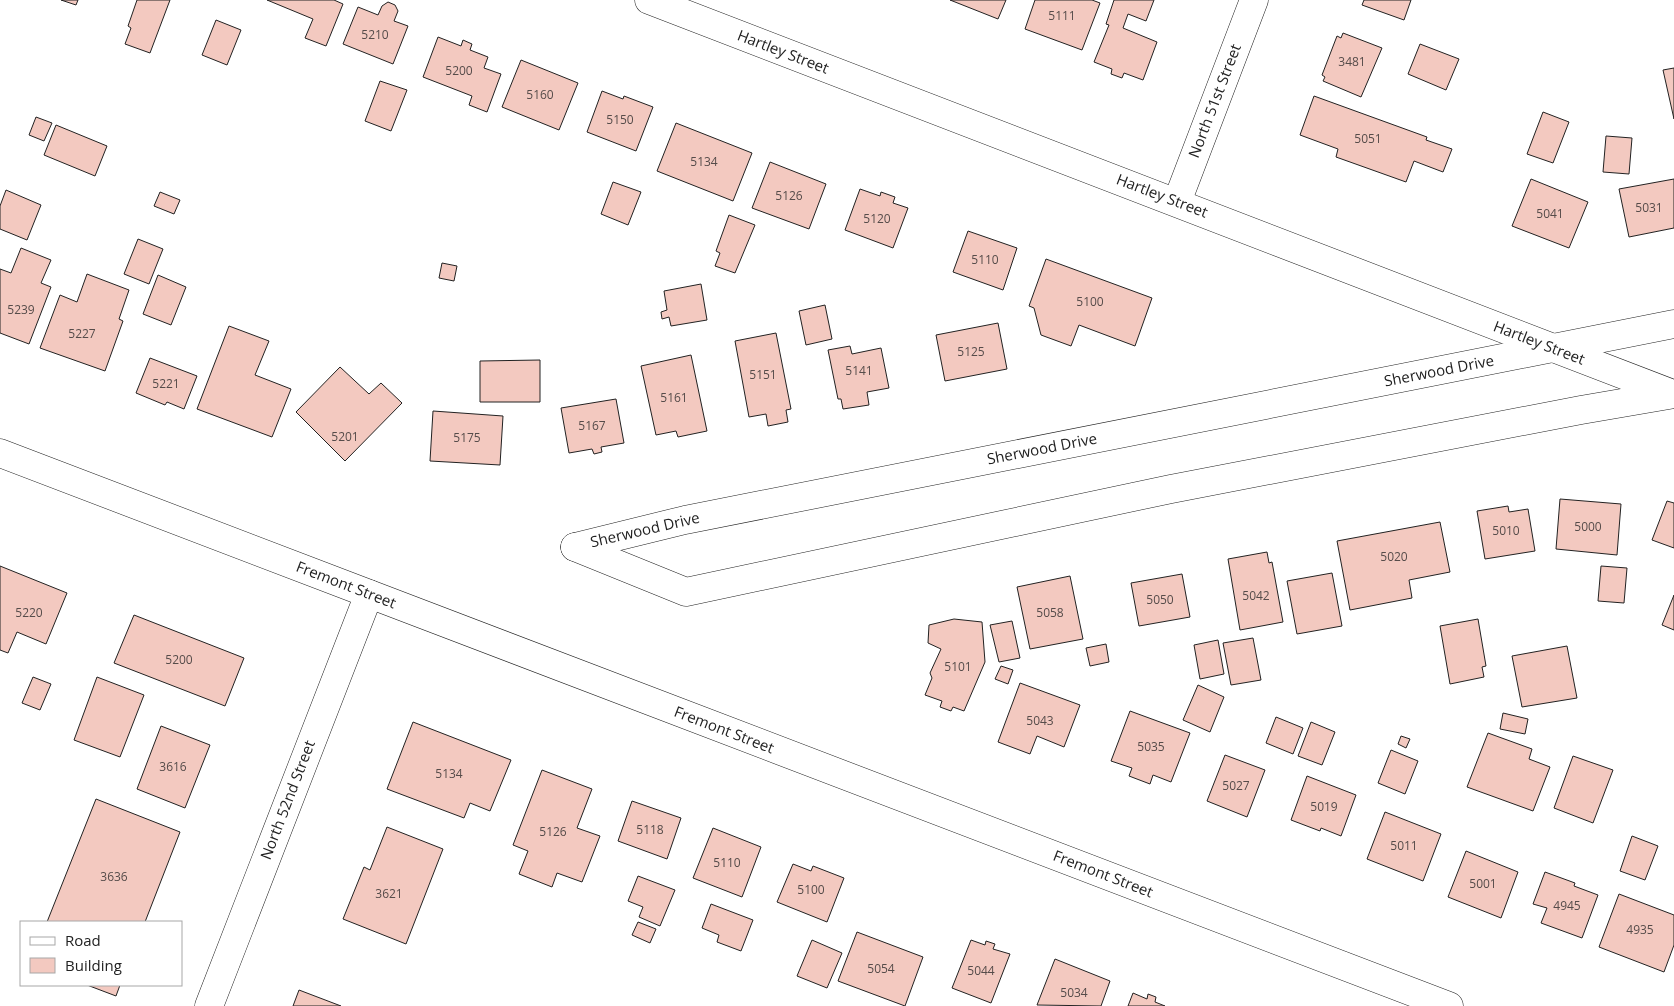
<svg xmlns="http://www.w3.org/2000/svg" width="1674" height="1006" viewBox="0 0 1674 1006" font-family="'Open Sans',sans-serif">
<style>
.building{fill:#f3c9c0;stroke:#222}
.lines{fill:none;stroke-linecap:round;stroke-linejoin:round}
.minor-casing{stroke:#222;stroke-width:29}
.minor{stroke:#fff;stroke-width:28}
.labels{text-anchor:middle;stroke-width:4;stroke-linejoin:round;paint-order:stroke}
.number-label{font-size:12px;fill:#564c4a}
.street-label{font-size:15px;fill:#222;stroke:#fff}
</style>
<rect width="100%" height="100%" fill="#fff"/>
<g class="building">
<polygon points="61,0 78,0 76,5"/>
<polygon points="137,0 170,0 150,53 125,44 131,28 128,26"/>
<polygon points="267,0 334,0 343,4 326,46 305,38 313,19"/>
<polygon points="950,0 1006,0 998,19"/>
<polygon points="1035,0 1092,0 1100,3 1082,50 1025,29"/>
<polygon points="1114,0 1154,0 1146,21 1128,14 1123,28 1157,42 1143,80 1124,73 1122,78 1111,74 1112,69 1094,62 1109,25 1106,24"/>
<polygon points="1364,0 1411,0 1404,20 1362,5"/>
<polygon points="388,2 395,5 398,11 394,21 408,26 393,64 343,44 358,7 378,15 382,6"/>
<polygon points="216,20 241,30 227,65 202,55"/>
<polygon points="1343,33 1382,48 1361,97 1323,81 1325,77 1322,75 1337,36 1341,38"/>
<polygon points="438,37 461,46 463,40 472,44 470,50 488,57 484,68 501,74 487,112 469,105 472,96 423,77"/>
<polygon points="1420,44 1459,59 1446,90 1408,74"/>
<polygon points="521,60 578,83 559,130 502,107"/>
<polygon points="1674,68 1674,119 1663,70"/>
<polygon points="380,81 407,90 391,131 365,121"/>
<polygon points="602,91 623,99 624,96 653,107 636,151 587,132"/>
<polygon points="1314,96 1427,137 1426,140 1452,149 1443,172 1414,161 1406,182 1336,157 1338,149 1300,135"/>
<polygon points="1543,112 1569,122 1553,163 1527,154"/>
<polygon points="36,117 52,123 44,141 29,135"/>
<polygon points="676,123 752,153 733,201 657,171"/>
<polygon points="56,125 107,146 95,176 44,155"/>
<polygon points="1606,136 1632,138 1629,174 1603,172"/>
<polygon points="770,162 826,184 809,229 752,208"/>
<polygon points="1531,179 1588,202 1569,248 1512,226"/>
<polygon points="1674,179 1674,228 1629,237 1619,189"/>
<polygon points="613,182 641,192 628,225 601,214"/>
<polygon points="860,189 880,196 881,192 895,197 893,203 908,208 893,248 845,230"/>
<polygon points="6,190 41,205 27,240 0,229 0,206"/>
<polygon points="160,192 180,200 174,214 154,206"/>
<polygon points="729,215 755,225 735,273 715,266 720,253 716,251"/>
<polygon points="968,231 1017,248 1003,290 953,272"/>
<polygon points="138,239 163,249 149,284 124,274"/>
<polygon points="21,248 51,260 41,283 51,287 29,344 0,333 0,269 11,273"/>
<polygon points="1046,259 1152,298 1135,346 1079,325 1071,346 1041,335 1034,308 1029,306"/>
<polygon points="442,263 457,266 454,281 439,278"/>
<polygon points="87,274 129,290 119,319 123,321 105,371 40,348 60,295 77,302"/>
<polygon points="158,275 186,287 171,325 143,314"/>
<polygon points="701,284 707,320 671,326 669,317 662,319 661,312 667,310 664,291"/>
<polygon points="825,305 832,339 806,345 799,311"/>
<polygon points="998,323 1007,369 945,381 936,335"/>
<polygon points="229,326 269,341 255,375 291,389 272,437 197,409"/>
<polygon points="776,333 791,409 786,410 788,422 768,426 766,414 749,417 735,341"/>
<polygon points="850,346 852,354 881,348 889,388 867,392 869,405 843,409 841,399 838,399 828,350"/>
<polygon points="691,355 707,431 678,437 676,431 656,435 641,366"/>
<polygon points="150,358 197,376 184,409 167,402 165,405 136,393"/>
<polygon points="540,360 540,402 480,402 480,361"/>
<polygon points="340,367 369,394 381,383 402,403 345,461 296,412"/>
<polygon points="616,399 624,443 601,447 602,452 594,454 592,449 569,453 561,408"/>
<polygon points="433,411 503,416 500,465 430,461"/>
<polygon points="1560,499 1621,504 1617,555 1556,549"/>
<polygon points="1667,501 1674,503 1674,548 1652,540"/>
<polygon points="1508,506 1509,512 1528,509 1535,551 1485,559 1477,511"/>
<polygon points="1440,522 1450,572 1409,580 1412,598 1350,610 1337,541"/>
<polygon points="1267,552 1269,563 1272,562 1283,622 1240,630 1228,559"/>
<polygon points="0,566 67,593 46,644 17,632 8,653 0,650"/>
<polygon points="1601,566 1627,568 1624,603 1598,601"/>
<polygon points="1332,573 1342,626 1297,634 1287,581"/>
<polygon points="1182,574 1190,617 1139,626 1131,583"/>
<polygon points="1070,576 1083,639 1030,649 1017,587"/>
<polygon points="1674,595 1674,630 1662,625"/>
<polygon points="134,615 244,658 225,706 114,663"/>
<polygon points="954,619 982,622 985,662 964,711 953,707 951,711 940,707 942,701 925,695 932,678 930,673 941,649 928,643 929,625"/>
<polygon points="1478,619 1486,666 1482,667 1484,677 1450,684 1440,626"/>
<polygon points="1012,621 1020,658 999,662 990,625"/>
<polygon points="1253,638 1261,680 1231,685 1223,643"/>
<polygon points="1218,640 1224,674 1200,679 1194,645"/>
<polygon points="1106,644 1109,662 1090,666 1086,648"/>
<polygon points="1567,646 1577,698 1522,707 1512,656"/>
<polygon points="1001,666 1013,670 1008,684 995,679"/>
<polygon points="33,677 51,684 40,710 22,703"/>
<polygon points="97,677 144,695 120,757 74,740"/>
<polygon points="1020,683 1080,705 1064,747 1037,736 1030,754 998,742"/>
<polygon points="1198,685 1224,697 1210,732 1183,720"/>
<polygon points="1130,711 1190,733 1171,782 1153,775 1150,784 1129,776 1132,768 1111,761"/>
<polygon points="1503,713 1528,719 1525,734 1500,729"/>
<polygon points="1276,717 1303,728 1293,754 1266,743"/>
<polygon points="413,722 511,760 490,811 470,803 464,818 387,789"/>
<polygon points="1311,722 1335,732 1322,765 1298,756"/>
<polygon points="161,726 210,745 185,808 137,789"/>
<polygon points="1488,733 1532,749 1529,759 1550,767 1533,811 1467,787"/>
<polygon points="1401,736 1410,739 1406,748 1398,744"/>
<polygon points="1391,750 1418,761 1405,794 1378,783"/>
<polygon points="1225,755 1265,770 1247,817 1207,801"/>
<polygon points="1573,756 1613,770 1593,823 1554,808"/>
<polygon points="542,770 592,789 577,828 600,836 582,882 557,873 552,887 519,874 528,851 513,845"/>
<polygon points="1307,776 1356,795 1341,836 1321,828 1320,831 1291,820"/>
<polygon points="96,799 180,832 145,922 47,922"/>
<polygon points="632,801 681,818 667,859 618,841"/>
<polygon points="1385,812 1441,834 1423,881 1367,859"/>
<polygon points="387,827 443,849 406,944 343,919 364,867 370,870"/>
<polygon points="713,828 761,847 742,897 693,878"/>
<polygon points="1632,836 1658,846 1645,880 1620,871"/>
<polygon points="1466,851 1518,872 1501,918 1448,897"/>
<polygon points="793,864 811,871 813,866 844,878 827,922 777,902"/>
<polygon points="1545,872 1575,883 1574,886 1598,895 1582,938 1541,923 1547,908 1533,904"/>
<polygon points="638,876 675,890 660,926 639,917 643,907 628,901"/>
<polygon points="1619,894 1674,915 1674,945 1664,972 1599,947"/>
<polygon points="711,904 753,920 741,951 717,942 719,935 702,928"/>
<polygon points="638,922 656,929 650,943 632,935"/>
<polygon points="857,932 923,957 905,1006 838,981"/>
<polygon points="812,940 842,953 827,988 797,976"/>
<polygon points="971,940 985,945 986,941 995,944 993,949 1010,954 991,1003 952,988"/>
<polygon points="1055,959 1110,981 1101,1006 1037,1005"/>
<polygon points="87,985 120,985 116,996"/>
<polygon points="299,990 341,1006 293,1006"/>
<polygon points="1133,993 1147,999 1148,994 1156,997 1155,1002 1165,1006 1128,1006"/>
</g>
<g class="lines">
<g class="minor-casing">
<g id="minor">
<polyline points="649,0 1673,394"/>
<polyline points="1177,202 1254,0"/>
<polyline points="0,453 1449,1006"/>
<polyline points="575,547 686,592 1171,489 1581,410 1674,394"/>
<polyline points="575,547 685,520 1674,324"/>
<polyline points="209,1006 369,594"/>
</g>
</g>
<use href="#minor" class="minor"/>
</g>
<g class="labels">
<g class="number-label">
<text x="1062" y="20">5111</text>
<text x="375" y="39">5210</text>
<text x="1352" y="66">3481</text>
<text x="459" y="75">5200</text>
<text x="540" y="99">5160</text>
<text x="620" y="124">5150</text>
<text x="1368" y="143">5051</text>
<text x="704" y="166">5134</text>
<text x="789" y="200">5126</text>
<text x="1649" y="212">5031</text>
<text x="1550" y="218">5041</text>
<text x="877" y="223">5120</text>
<text x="985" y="264">5110</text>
<text x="1090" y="306">5100</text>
<text x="21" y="314">5239</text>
<text x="82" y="338">5227</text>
<text x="971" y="356">5125</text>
<text x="859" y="375">5141</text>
<text x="763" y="379">5151</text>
<text x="166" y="388">5221</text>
<text x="674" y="402">5161</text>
<text x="592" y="430">5167</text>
<text x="345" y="441">5201</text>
<text x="467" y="442">5175</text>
<text x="1588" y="531">5000</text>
<text x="1506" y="535">5010</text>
<text x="1394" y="561">5020</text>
<text x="1256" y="600">5042</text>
<text x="1160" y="604">5050</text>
<text x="29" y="617">5220</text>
<text x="1050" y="617">5058</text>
<text x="179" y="664">5200</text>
<text x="958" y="671">5101</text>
<text x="1040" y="725">5043</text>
<text x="1151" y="751">5035</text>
<text x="173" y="771">3616</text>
<text x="449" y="778">5134</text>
<text x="1236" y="790">5027</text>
<text x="1324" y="811">5019</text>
<text x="650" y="834">5118</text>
<text x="553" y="836">5126</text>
<text x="1404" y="850">5011</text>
<text x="727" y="867">5110</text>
<text x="114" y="881">3636</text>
<text x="1483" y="888">5001</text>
<text x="811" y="894">5100</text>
<text x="389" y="898">3621</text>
<text x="1567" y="910">4945</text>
<text x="1640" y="934">4935</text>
<text x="881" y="973">5054</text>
<text x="981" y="975">5044</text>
<text x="1074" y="997">5034</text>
</g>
<g class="street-label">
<text transform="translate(783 52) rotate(21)" y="5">Hartley Street</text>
<text transform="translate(1215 101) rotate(-69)" y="5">North 51st Street</text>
<text transform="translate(1162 196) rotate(21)" y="5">Hartley Street</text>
<text transform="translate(1539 343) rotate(21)" y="5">Hartley Street</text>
<text transform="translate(1439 371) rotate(-11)" y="5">Sherwood Drive</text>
<text transform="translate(1042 449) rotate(-11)" y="5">Sherwood Drive</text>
<text transform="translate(645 530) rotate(-13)" y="5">Sherwood Drive</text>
<text transform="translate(346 585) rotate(21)" y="5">Fremont Street</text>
<text transform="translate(724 730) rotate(21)" y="5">Fremont Street</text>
<text transform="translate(288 800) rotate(-69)" y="5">North 52nd Street</text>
<text transform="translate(1103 874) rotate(21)" y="5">Fremont Street</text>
</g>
</g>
<rect x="20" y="921" width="162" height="65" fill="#ffffff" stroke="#a7a7a7"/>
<rect x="30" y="937" width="25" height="8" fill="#ffffff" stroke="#a7a7a7"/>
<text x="65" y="946" font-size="15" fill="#222222">Road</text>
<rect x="30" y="958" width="25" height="15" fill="#f3c9c0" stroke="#a7a7a7"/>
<text x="65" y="971" font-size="15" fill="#222222">Building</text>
</svg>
